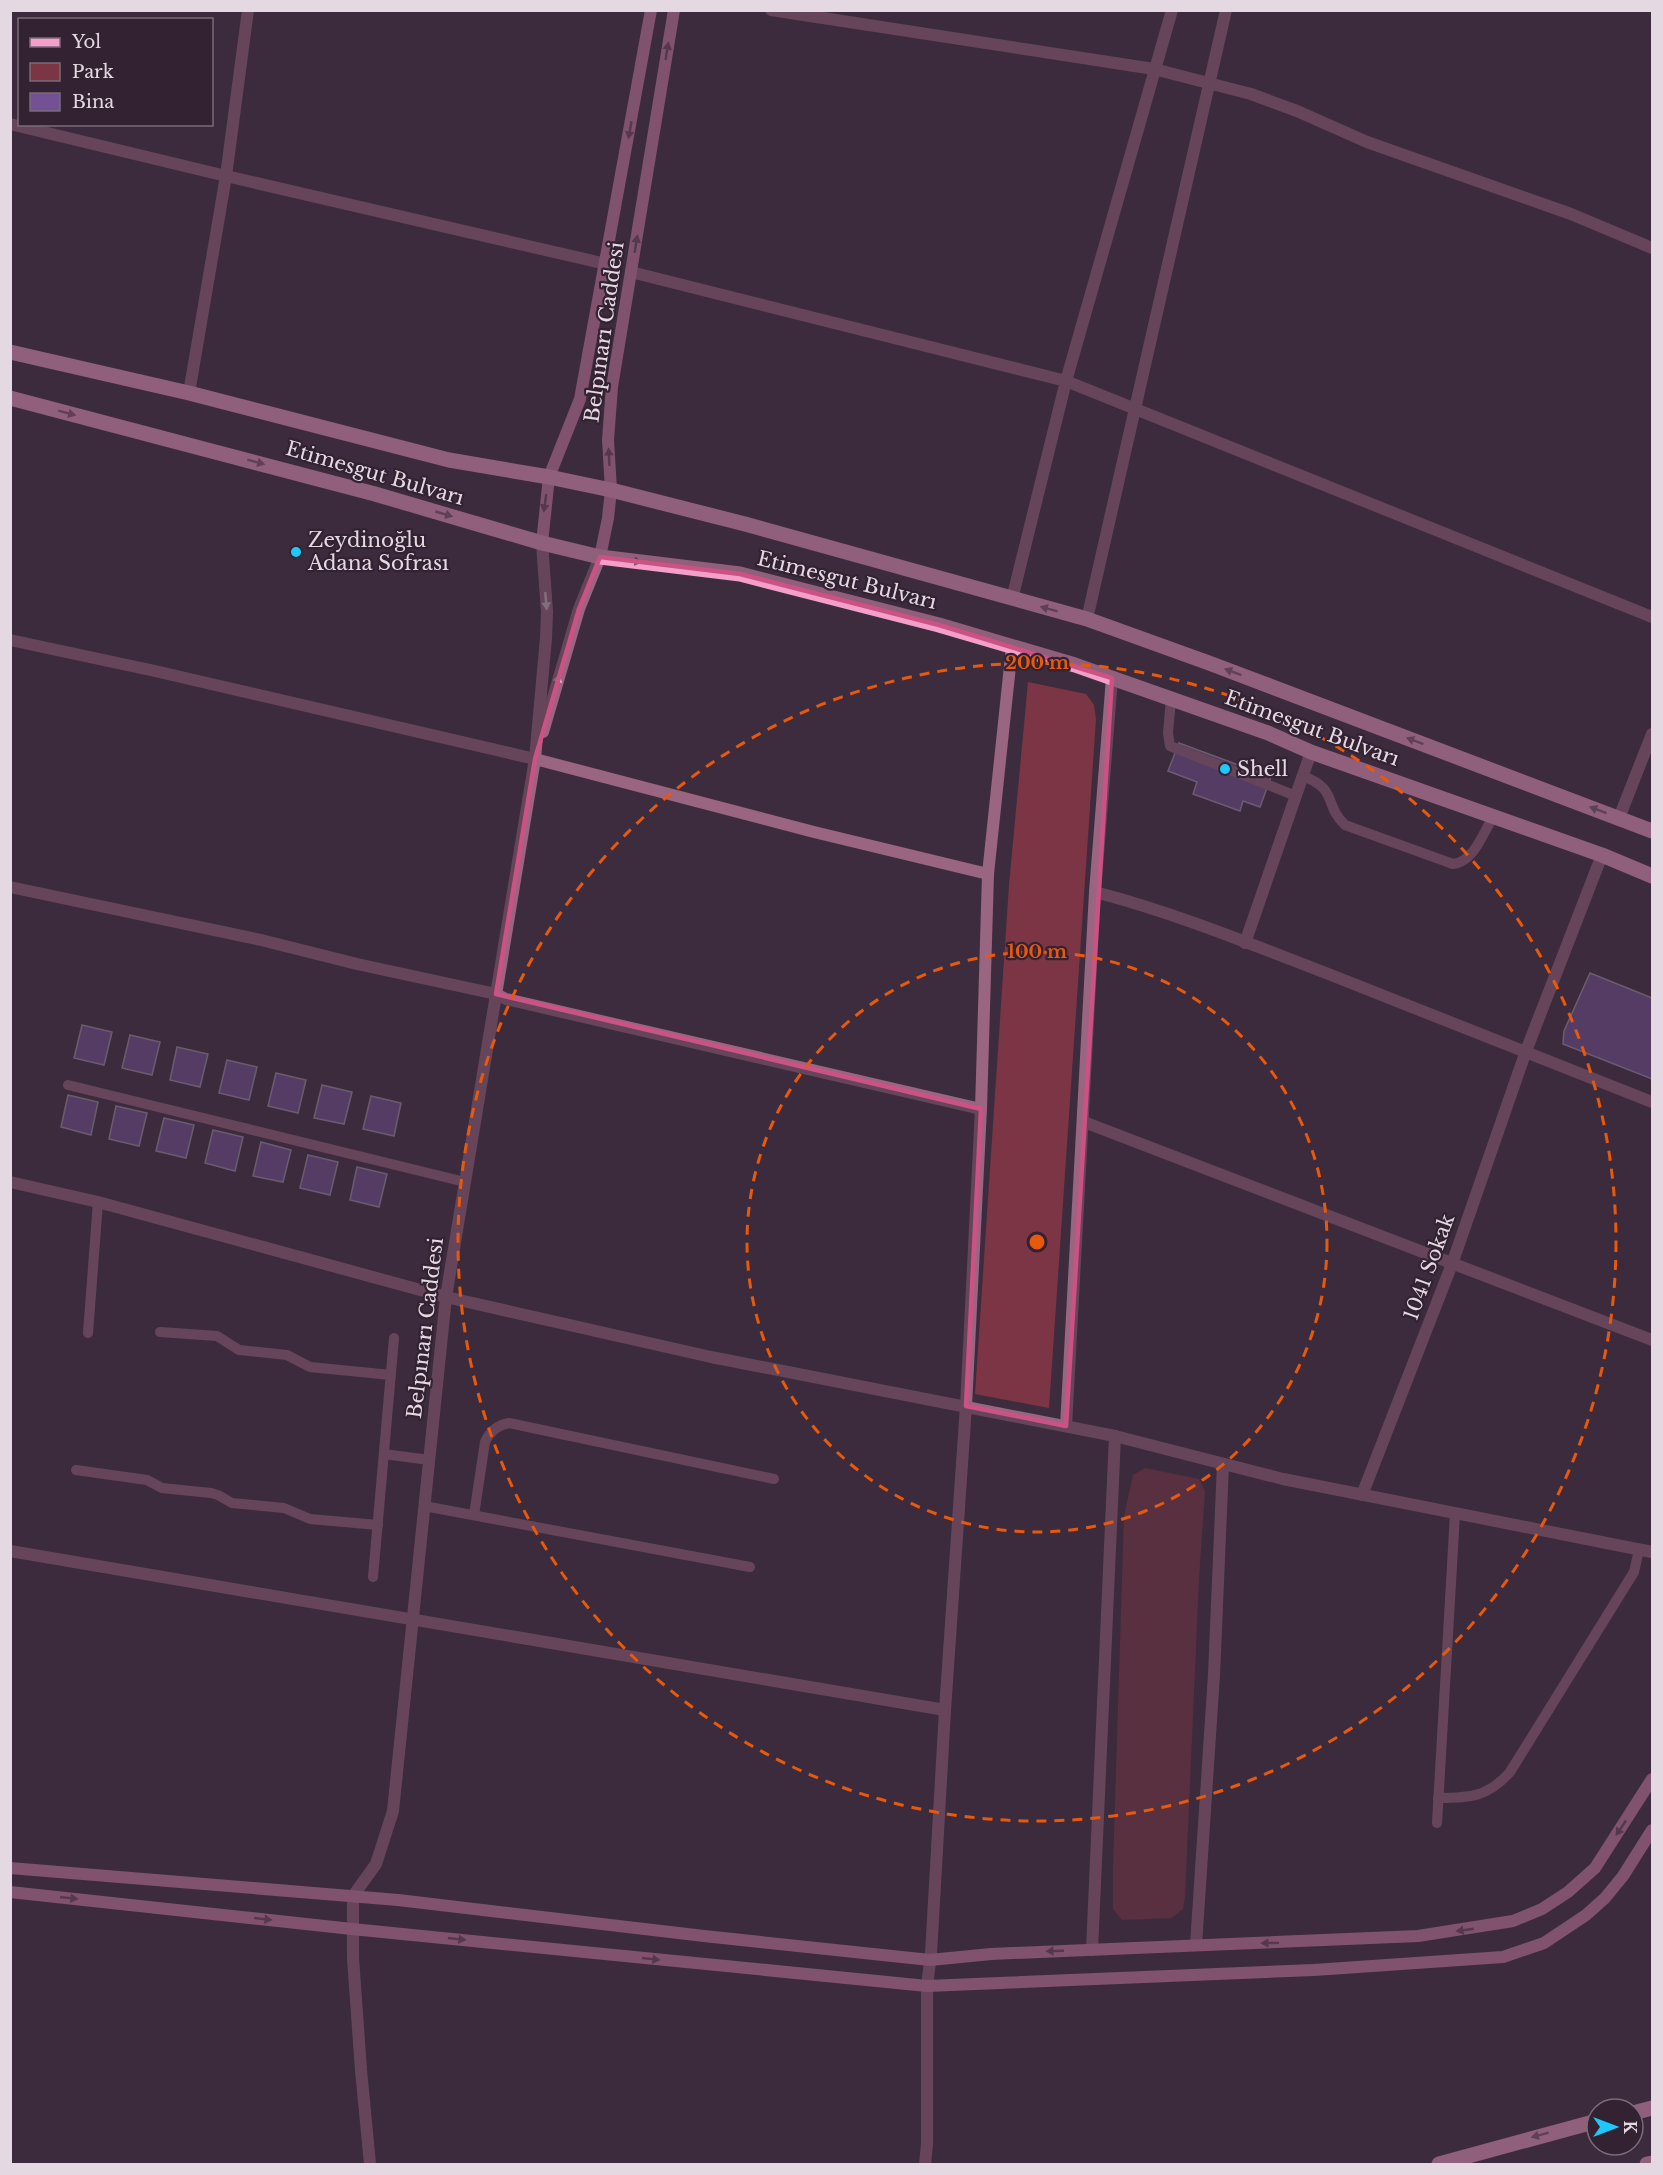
<svg xmlns="http://www.w3.org/2000/svg" width="1663" height="2175" viewBox="0 0 1663 2175" font-family="'Libre Baskerville',serif">
<style>
.green{fill:#7c3545}
.building{fill:#745194;stroke:#a296ae;stroke-width:1.5}
.lines{fill:none;stroke-linecap:round;stroke-linejoin:round}
.lane{stroke:#9a6580;stroke-width:10}
.street{stroke:#9a6580;stroke-width:12}
.secondary{stroke:#d480ac;stroke-width:12}
.primary{stroke:#f49eca;stroke-width:15}
.oneway{fill:#734863}
.oneway2{fill:#8a5a76}
.oneway3{fill:#d5c2cf}
.marked{fill:none;stroke:#cc5284;stroke-width:4.5;stroke-linejoin:round}
.ring{fill:none;stroke:#e8590c;stroke-width:3;stroke-dasharray:10 8}
.poi-dot{fill:#1dc9fc;stroke:#332232;stroke-width:2}
.labels{text-anchor:middle;stroke-width:4.5;stroke-linejoin:round;paint-order:stroke}
.street-label{font-size:20px;fill:#e4d9e3;stroke:#332232}
.poi-label{font-size:20px;fill:#e4d9e3;stroke:#332232;text-anchor:start}
.centre{fill:#e8590c;stroke:#332232;stroke-width:3}
.ring-label{font-size:18px;text-anchor:middle;font-weight:bold;fill:#e8590c;stroke:#332232;stroke-width:4.5;stroke-linejoin:round;paint-order:stroke}
</style>
<rect width="100%" height="100%" fill="#3d2c3d"/>
<g class="green">
<polygon points="1028,682 1086,694 1094,705 1096,719 1049,1408 975,1394 1009,885"/>
<polygon points="1145,1468 1199,1479 1205,1491 1199,1578 1185,1897 1183,1909 1171,1918 1122,1920 1113,1909 1113,1867 1124,1516 1133,1475"/>
</g>
<g class="building">
<polygon points="1179,743 1271,777 1260,807 1243,801 1240,811 1193,794 1197,782 1168,771"/>
<polygon points="1590,973 1652,998 1652,1079 1563,1044 1564,1031"/>
<polygon points="82,1025 112,1032 104,1065 74,1058"/>
<polygon points="130,1035 160,1042 152,1075 122,1068"/>
<polygon points="177,1047 208,1054 200,1087 170,1080"/>
<polygon points="227,1060 257,1067 249,1100 219,1093"/>
<polygon points="276,1073 306,1080 298,1113 268,1106"/>
<polygon points="322,1085 352,1092 344,1124 314,1118"/>
<polygon points="68,1095 98,1102 91,1135 61,1127"/>
<polygon points="371,1096 401,1103 394,1136 363,1129"/>
<polygon points="116,1106 147,1113 139,1146 109,1139"/>
<polygon points="164,1118 194,1125 186,1158 156,1151"/>
<polygon points="213,1130 243,1137 235,1171 205,1163"/>
<polygon points="261,1142 291,1150 283,1182 253,1176"/>
<polygon points="308,1155 338,1162 330,1195 300,1188"/>
<polygon points="357,1167 387,1174 379,1207 350,1200"/>
</g>
<g class="lines">
<g class="lane">
<polyline points="1171,699 1168,733 1170,746 1296,796"/>
<path d="M 1303,776 C 1339,790 1323,804 1345,825 L 1453,864 C 1474,862 1483,833 1493,817"/>
<polyline points="68,1085 465,1182"/>
<polyline points="160,1332 217,1336 239,1350 287,1355 310,1367 391,1375"/>
<polyline points="88,1333 98,1202"/>
<polyline points="384,1454 429,1460"/>
<polyline points="76,1470 147,1480 162,1488 211,1493 218,1495 232,1503 284,1508 310,1519 378,1525"/>
<polyline points="424,1506 750,1567"/>
<path d="M 474,1515 L 485,1442 C 490,1431 497,1425 509,1423 L 774,1479"/>
<polyline points="373,1577 394,1338"/>
<path d="M 1438,1798 C 1470,1798 1488,1797 1510,1772 L 1634,1572 L 1639,1550"/>
<polyline points="1437,1823 1455,1514"/>
</g>
<g class="street">
<polyline points="771,10 1154,69 1251,94 1297,111 1367,142 1571,214 1652,248"/>
<polyline points="10,124 226,176 606,264"/>
<polyline points="631,272 1066,381 1652,617"/>
<polyline points="189,393 226,176 248,10"/>
<polyline points="1012,599 1066,381 1172,10"/>
<polyline points="1087,619 1226,10"/>
<polyline points="10,640 155,671 535,759 814,832 988,874"/>
<polyline points="543,732 579,609 600,557"/>
<polyline points="1619,818 1652,734"/>
<polyline points="10,887 261,940 357,964 496,994 506,999 981,1109"/>
<path d="M 1095,892 C 1176,913 1253,945 1331,975 C 1439,1017 1546,1059 1652,1102"/>
<polyline points="1245,943 1311,752"/>
<polyline points="1084,1122 1652,1340"/>
<polyline points="10,1182 98,1202 446,1297 711,1357 1115,1436 1092,1950"/>
<polyline points="1066,1426 1095,892 1112,678"/>
<polyline points="1115,1436 1283,1479 1652,1552"/>
<polyline points="1362,1495 1452,1264 1526,1051 1602,855"/>
<polyline points="10,1551 945,1710"/>
<polyline points="1196,1945 1214,1675 1223,1464"/>
<polyline points="370,2164 361,2070 353,1958 353,1896 376,1864 393,1811 446,1297 535,759 546,638 547,612 542,543"/>
<polyline points="925,2164 927,2144 927,1986 931,1954 945,1710 966,1406 981,1109 988,874 1012,647"/>
</g>
<g class="secondary">
<polyline points="542,543 549,477 580,399 651,10"/>
<polyline points="600,557 608,518 611,490 608,440 612,387 674,10"/>
<polyline points="10,1868 398,1900 704,1936 930,1960 991,1954 1418,1936 1513,1921 1542,1909 1568,1892 1595,1868 1652,1779"/>
<polyline points="10,1892 352,1929 927,1986 1314,1970 1503,1957 1544,1943 1586,1915 1605,1898 1623,1876 1652,1830"/>
</g>
<g class="primary">
<polyline points="10,352 189,393 449,460 549,477 611,490 745,524 1087,619 1209,663 1652,831"/>
<polyline points="10,398 375,494 542,543 600,557 740,574 939,625 1075,665 1268,733 1311,752 1602,855 1652,876"/>
<polyline points="1633,2113 1652,2108"/>
<polyline points="1439,2164 1597,2121"/>
<polyline points="1647,2164 1652,2163"/>
</g>
</g>
<defs><path id="oneway-solid" d="M-6-.8H1V-3.2L6.5 0L1 3.2V.8H-6Z" transform="scale(1.5)"/></defs>
<g class="oneway">
<use href="#oneway-solid" transform="translate(667 51) rotate(-81)"/>
<use href="#oneway-solid" transform="translate(630 130) rotate(100)"/>
<use href="#oneway-solid" transform="translate(636 244) rotate(-81)"/>
<use href="#oneway-solid" transform="translate(609 457) rotate(-93)"/>
<use href="#oneway-solid" transform="translate(545 503) rotate(98)"/>
<use href="#oneway-solid" transform="translate(1621 1828) rotate(124)"/>
<use href="#oneway-solid" transform="translate(69 1898) rotate(6)"/>
<use href="#oneway-solid" transform="translate(263 1919) rotate(6)"/>
<use href="#oneway-solid" transform="translate(1465 1930) rotate(172)"/>
<use href="#oneway-solid" transform="translate(457 1939) rotate(6)"/>
<use href="#oneway-solid" transform="translate(1270 1943) rotate(179)"/>
<use href="#oneway-solid" transform="translate(1055 1951) rotate(178)"/>
<use href="#oneway-solid" transform="translate(651 1959) rotate(6)"/>
</g>
<g class="oneway2">
<use href="#oneway-solid" transform="translate(67 413) rotate(15)"/>
<use href="#oneway-solid" transform="translate(256 462) rotate(15)"/>
<use href="#oneway-solid" transform="translate(444 514) rotate(16)"/>
<use href="#oneway-solid" transform="translate(633 561) rotate(7)"/>
<use href="#oneway-solid" transform="translate(1049 609) rotate(-165)"/>
<use href="#oneway-solid" transform="translate(1233 672) rotate(-159)"/>
<use href="#oneway-solid" transform="translate(1415 741) rotate(-159)"/>
<use href="#oneway-solid" transform="translate(1598 810) rotate(-159)"/>
<use href="#oneway-solid" transform="translate(1540 2135) rotate(165)"/>
</g>
<g class="oneway3">
<use href="#oneway-solid" transform="translate(546 601) rotate(85)"/>
<use href="#oneway-solid" transform="translate(557 683) rotate(-74)"/>
</g>
<path d="M0 0H1663V2175H0ZM 600,557 L 740,574 L 939,625 L 1112,678 L 1066,1426 L 966,1406 L 981,1109 L 496,994 L 535,759 L 579,609 Z" fill="#3d2c3d" fill-opacity=".55" fill-rule="evenodd"/>
<path class="marked" d="M 600,557 L 740,574 L 939,625 L 1112,678 L 1066,1426 L 966,1406 L 981,1109 L 496,994 L 535,759 L 579,609 Z"/>
<g class="ring">
<circle cx="1037" cy="1242" r="290"/>
<circle cx="1037" cy="1242" r="579"/>
</g>
<g class="poi-dot">
<circle cx="296" cy="552" r="6"/>
<circle cx="1225" cy="769" r="6"/>
</g>
<g class="labels">
<g class="street-label">
<text transform="translate(604 332) rotate(-82)" y="7">Belpınarı Caddesi</text>
<text transform="translate(375 473) rotate(16)" y="7">Etimesgut Bulvarı</text>
<text transform="translate(847 580) rotate(14)" y="7">Etimesgut Bulvarı</text>
<text transform="translate(1312 728) rotate(20)" y="7">Etimesgut Bulvarı</text>
<text transform="translate(1429 1267) rotate(-70)" y="7">1041 Sokak</text>
<text transform="translate(425 1328) rotate(-83)" y="7">Belpınarı Caddesi</text>
</g>
<g class="poi-label">
<text x="308" y="547">Zeydinoğlu<tspan x="308" dy="23">Adana Sofrası</tspan></text>
<text x="1237" y="776">Shell</text>
</g>
</g>
<circle cx="1037" cy="1242" r="9" class="centre"/>
<g class="ring-label">
<text x="1037" y="669">200 m</text>
<text x="1037" y="958">100 m</text>
</g>
<rect width="1663" height="2175" fill="none" stroke="#e4d9e3" stroke-width="24"/>
<rect x="18" y="18" width="195" height="108" fill="#332232" stroke="#7a6b79" stroke-width="1.5"/>
<rect x="30" y="38" width="30" height="9" fill="#f49eca" stroke="#7a6b79" stroke-width="1.5"/>
<text x="72" y="48" font-size="18" fill="#e4d9e3">Yol</text>
<rect x="30" y="63" width="30" height="18" fill="#7c3545" stroke="#7a6b79" stroke-width="1.5"/>
<text x="72" y="78" font-size="18" fill="#e4d9e3">Park</text>
<rect x="30" y="93" width="30" height="18" fill="#745194" stroke="#7a6b79" stroke-width="1.5"/>
<text x="72" y="108" font-size="18" fill="#e4d9e3">Bina</text>
<g transform="translate(1615 2127) rotate(90)"><circle r="28" fill="#332232" stroke="#7a6b79" stroke-width="1.5"/>
<path d="M0-4.5L10 22L0 15L-10 22Z" fill="#1dc9fc"/>
<text y="-9" font-size="16" font-weight="bold" text-anchor="middle" fill="#e4d9e3">K</text>
</g>
</svg>
